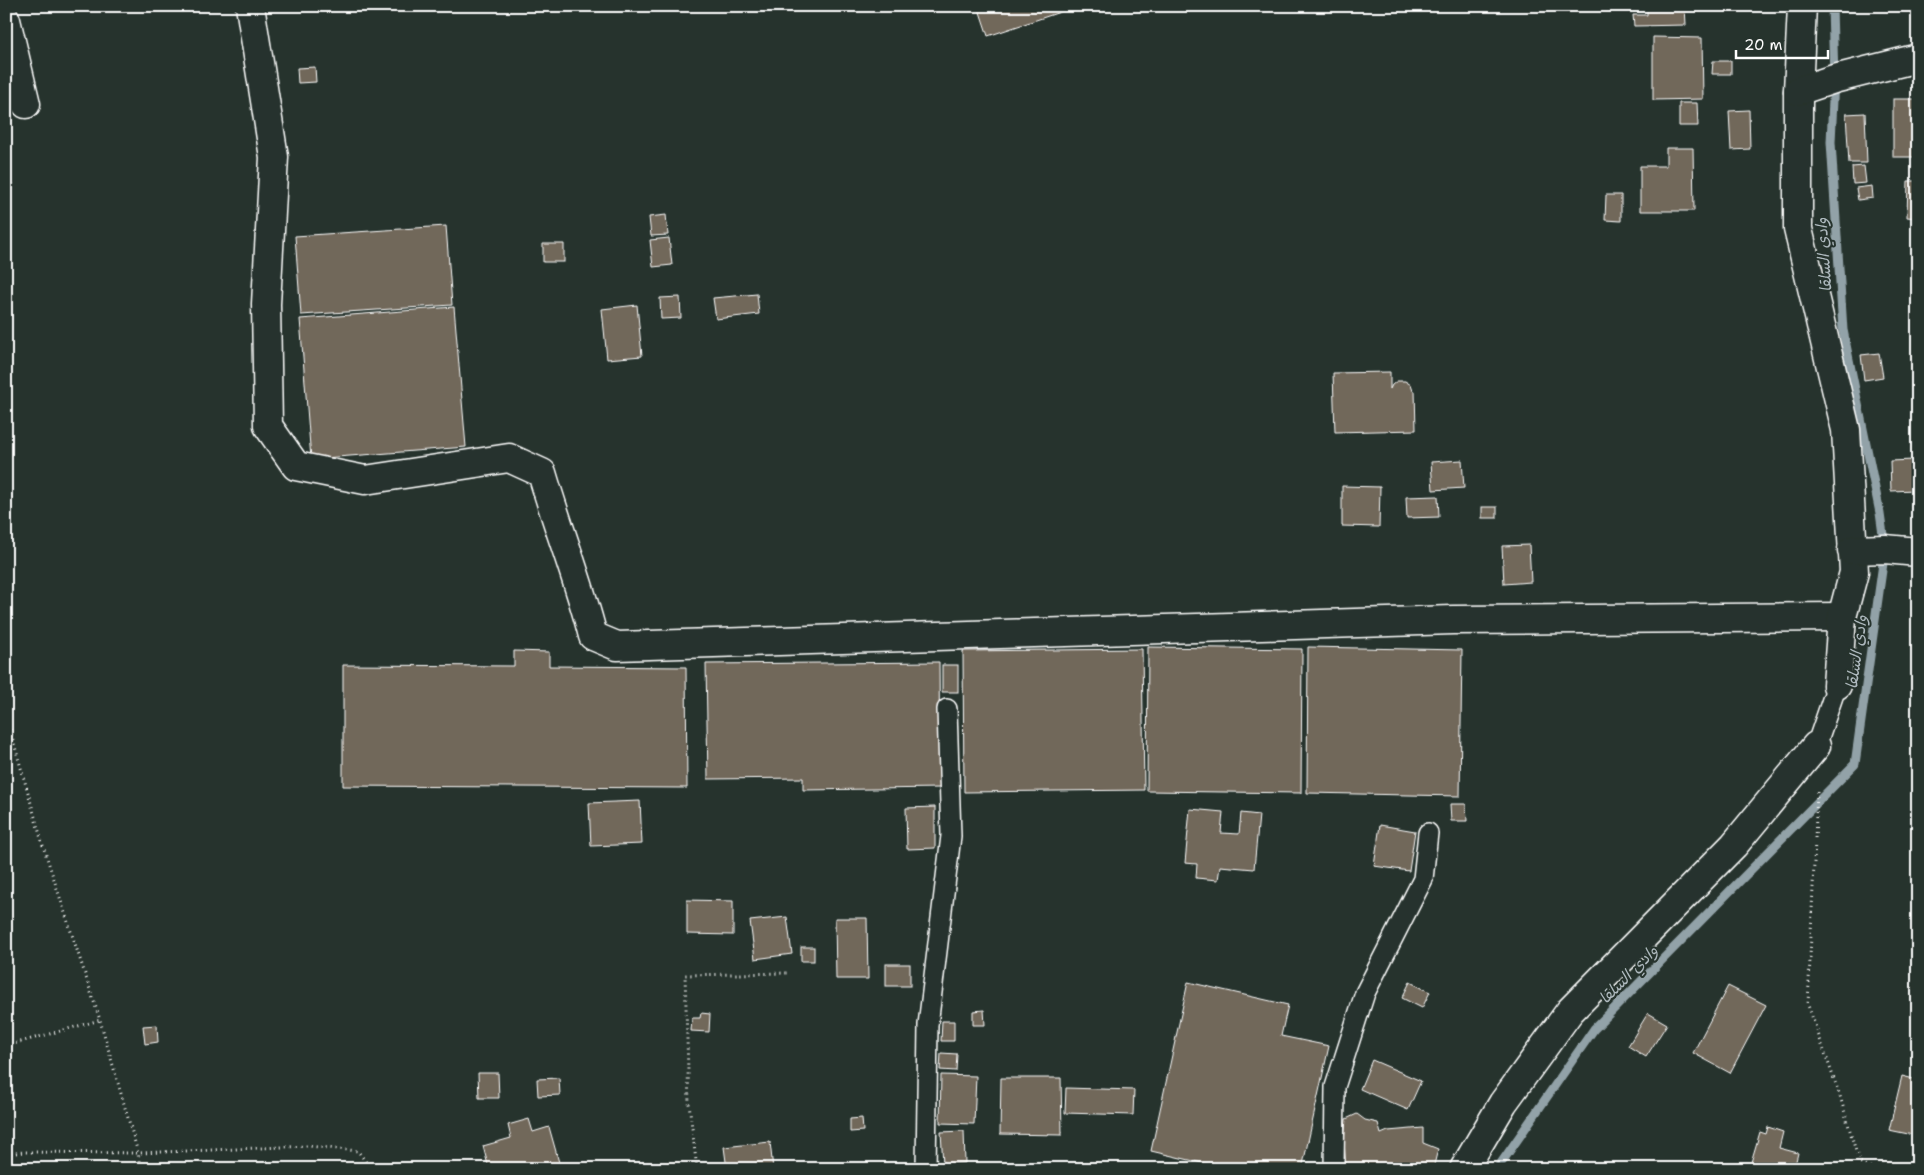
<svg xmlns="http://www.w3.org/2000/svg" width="1924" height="1175" viewBox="0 0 1924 1175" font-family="'Shantell Sans','Playpen Sans Arabic',sans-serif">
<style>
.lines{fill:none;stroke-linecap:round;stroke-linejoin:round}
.stream{stroke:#92a2a8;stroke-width:9}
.building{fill:#71675a;stroke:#fff}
.lane-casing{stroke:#fff;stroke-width:22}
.street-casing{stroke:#fff;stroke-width:31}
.path{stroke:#fff;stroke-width:3;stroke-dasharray:1 4;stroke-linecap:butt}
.lane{stroke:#26332d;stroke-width:19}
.street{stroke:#26332d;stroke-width:28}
.labels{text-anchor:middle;stroke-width:4;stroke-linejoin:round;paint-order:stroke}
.water-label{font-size:16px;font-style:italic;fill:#aeb9be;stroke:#26332d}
</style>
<rect width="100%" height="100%" fill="#26332d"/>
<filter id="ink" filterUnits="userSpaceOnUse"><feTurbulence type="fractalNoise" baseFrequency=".02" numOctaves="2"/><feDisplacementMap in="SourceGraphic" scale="10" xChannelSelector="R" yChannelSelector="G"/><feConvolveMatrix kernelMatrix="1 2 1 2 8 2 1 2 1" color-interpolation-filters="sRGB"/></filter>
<g filter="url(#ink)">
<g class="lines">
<polyline class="stream" points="1497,1169 1594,1029 1855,764 1885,549 1880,513 1843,330 1831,142 1834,79 1832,6"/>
</g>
<g class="building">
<polygon points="978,6 1078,6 988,36"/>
<polygon points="1647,6 1685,6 1686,25 1634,26 1633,15 1647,15"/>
<polygon points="1653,37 1702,38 1703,99 1653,100"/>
<polygon points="1713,61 1731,61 1731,74 1712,74"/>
<polygon points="315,67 316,82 298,83 297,68"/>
<rect x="1893" y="99" width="25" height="58"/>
<polygon points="1679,103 1697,103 1698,126 1679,126"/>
<polygon points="1749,110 1750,149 1731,150 1729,111"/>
<polygon points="1865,113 1867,163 1849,163 1846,114"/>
<polygon points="1666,148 1693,148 1694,211 1640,211 1640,166 1666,166"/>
<polygon points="1864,166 1866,183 1853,184 1852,167"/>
<polygon points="1908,181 1918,181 1918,218 1907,217"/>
<polygon points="1872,186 1873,198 1858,200 1856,188"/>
<polygon points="1606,195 1621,195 1621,221 1605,220"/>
<polygon points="666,215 668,235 651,236 649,217"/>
<polygon points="446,226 452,305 301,315 295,236"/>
<polygon points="669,238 672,265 653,267 650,240"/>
<rect x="543" y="244" width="21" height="18"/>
<polygon points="757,294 759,314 716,319 713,298"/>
<polygon points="680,297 681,318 661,319 660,298"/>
<polygon points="637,305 642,356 607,359 602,309"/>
<polygon points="454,307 466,447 311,459 300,319"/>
<polygon points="1879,353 1883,377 1864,380 1861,355"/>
<polygon points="1390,372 1390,389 1392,385 1397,381 1405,381 1411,385 1413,391 1415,391 1416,430 1335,432 1333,373"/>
<polygon points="1462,460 1464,488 1433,490 1431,462"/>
<polygon points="1914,460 1915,490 1891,491 1890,461"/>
<polygon points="1342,486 1380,487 1379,527 1342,526"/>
<polygon points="1438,496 1439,517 1407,518 1406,497"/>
<rect x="1482" y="507" width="15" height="11"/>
<polygon points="1529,545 1531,582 1504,584 1502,546"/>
<polygon points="1148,647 1302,649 1301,793 1147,791"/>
<polygon points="1308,647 1462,650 1460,796 1307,793"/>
<polygon points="1142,649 1144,790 964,792 963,651"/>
<polygon points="514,651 549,652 549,666 686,667 687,788 343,786 343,665 514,666"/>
<polygon points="939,662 940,788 803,790 803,778 708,779 706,664"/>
<rect x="942" y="665" width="16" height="27"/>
<polygon points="640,801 642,844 591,846 589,803"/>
<polygon points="1450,804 1466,804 1467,821 1451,821"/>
<polygon points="935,807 935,848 907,849 906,808"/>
<polygon points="1190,809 1223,812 1221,833 1239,834 1241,813 1259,815 1254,869 1220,866 1218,880 1196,878 1197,864 1185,863"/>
<polygon points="1380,825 1415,831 1409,871 1374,866"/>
<polygon points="687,900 733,901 733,935 687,934"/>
<polygon points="787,917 792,954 755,959 750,921"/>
<polygon points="835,918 867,918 868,979 836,979"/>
<rect x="801" y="947" width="13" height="14"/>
<rect x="886" y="964" width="24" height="22"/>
<polygon points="1188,982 1288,1005 1281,1036 1329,1046 1302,1169 1228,1169 1151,1151"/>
<polygon points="1410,982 1430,992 1422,1008 1402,998"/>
<polygon points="1728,986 1766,1005 1730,1073 1693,1053"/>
<polygon points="984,1010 985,1025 973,1025 973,1011"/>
<polygon points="701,1013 710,1014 709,1032 691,1031 692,1018 700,1018"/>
<polygon points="1648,1013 1667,1024 1646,1057 1628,1046"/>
<polygon points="942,1021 954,1021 954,1041 941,1041"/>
<polygon points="157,1025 158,1042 145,1044 143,1026"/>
<polygon points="941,1053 957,1054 956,1071 940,1070"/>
<polygon points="1372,1060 1421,1081 1408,1110 1360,1089"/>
<polygon points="478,1073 498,1073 499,1098 479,1098"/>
<polygon points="941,1075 976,1076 974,1124 940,1123"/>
<polygon points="1902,1076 1918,1080 1918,1136 1889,1130"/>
<polygon points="559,1078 560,1095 538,1096 537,1079"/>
<polygon points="1001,1078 1061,1078 1062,1135 1000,1134"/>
<polygon points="1066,1088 1134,1090 1133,1115 1065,1113"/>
<polygon points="1357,1114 1365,1120 1378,1123 1381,1134 1388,1131 1423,1128 1423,1143 1438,1149 1433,1169 1346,1169 1344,1141 1346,1119"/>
<polygon points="862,1118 863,1131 850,1132 850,1119"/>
<polygon points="529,1119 533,1132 549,1127 560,1166 550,1169 489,1169 483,1146 511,1138 508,1125"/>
<polygon points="1768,1127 1783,1132 1779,1148 1798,1153 1794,1169 1783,1166 1782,1169 1749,1169 1760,1132 1766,1134"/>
<polygon points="964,1131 965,1163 943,1164 941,1132"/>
<polygon points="770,1142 773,1169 727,1169 724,1147"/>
<polygon points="915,1163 915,1169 896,1169 896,1164"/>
</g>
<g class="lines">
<g class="lane-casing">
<g id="lane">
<polyline points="1816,746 1837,685"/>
<polyline points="926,1169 928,1025 951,836 947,709"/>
<polyline points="1334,1169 1335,1087 1365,993 1423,879 1428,833"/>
</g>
</g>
<g class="street-casing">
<g id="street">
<path d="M 250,6 L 274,157 L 266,304 L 268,426 L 296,466 L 365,480 L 509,458 L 542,473 C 558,528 579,581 593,636 L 617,646 L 1453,620 L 1842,617"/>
<polyline points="1802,6 1798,91 1798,229 1846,430 1854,572 1842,617 1837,685"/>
<polyline points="6,20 26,104"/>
<polyline points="1798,91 1834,79 1918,58"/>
<polyline points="1852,550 1885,549 1918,552"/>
<polyline points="1464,1169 1503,1103 1570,1011 1734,845 1816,746"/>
</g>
</g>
<g class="path">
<polyline points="6,159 12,186 6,209"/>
<polyline points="6,715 44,849 100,1020 138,1153 140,1169"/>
<polyline points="1817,792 1808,1005 1840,1096 1859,1162 1874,1169"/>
<polyline points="6,1046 100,1020"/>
<polyline points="6,1154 24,1152 138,1153 308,1146 358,1151 371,1169"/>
<polyline points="697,1169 689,1103 685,975 787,973"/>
</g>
<use href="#lane" class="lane"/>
<use href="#street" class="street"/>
</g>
</g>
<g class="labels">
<g class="water-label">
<text transform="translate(1823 255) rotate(-94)" y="6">وادي السلقا</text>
<text transform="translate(1856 652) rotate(-82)" y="6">وادي السلقا</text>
<text transform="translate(1628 974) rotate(-45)" y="6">وادي السلقا</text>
</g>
</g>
<rect width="1924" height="1175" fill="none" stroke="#26332d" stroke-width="25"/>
<rect x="12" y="12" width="1899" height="1150" fill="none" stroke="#fff" stroke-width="2" filter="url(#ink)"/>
<path d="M1736 50v8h92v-8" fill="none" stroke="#ffffff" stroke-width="2.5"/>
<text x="1744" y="50" font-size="15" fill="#ffffff" stroke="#26332d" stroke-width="4" paint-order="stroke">20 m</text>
</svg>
